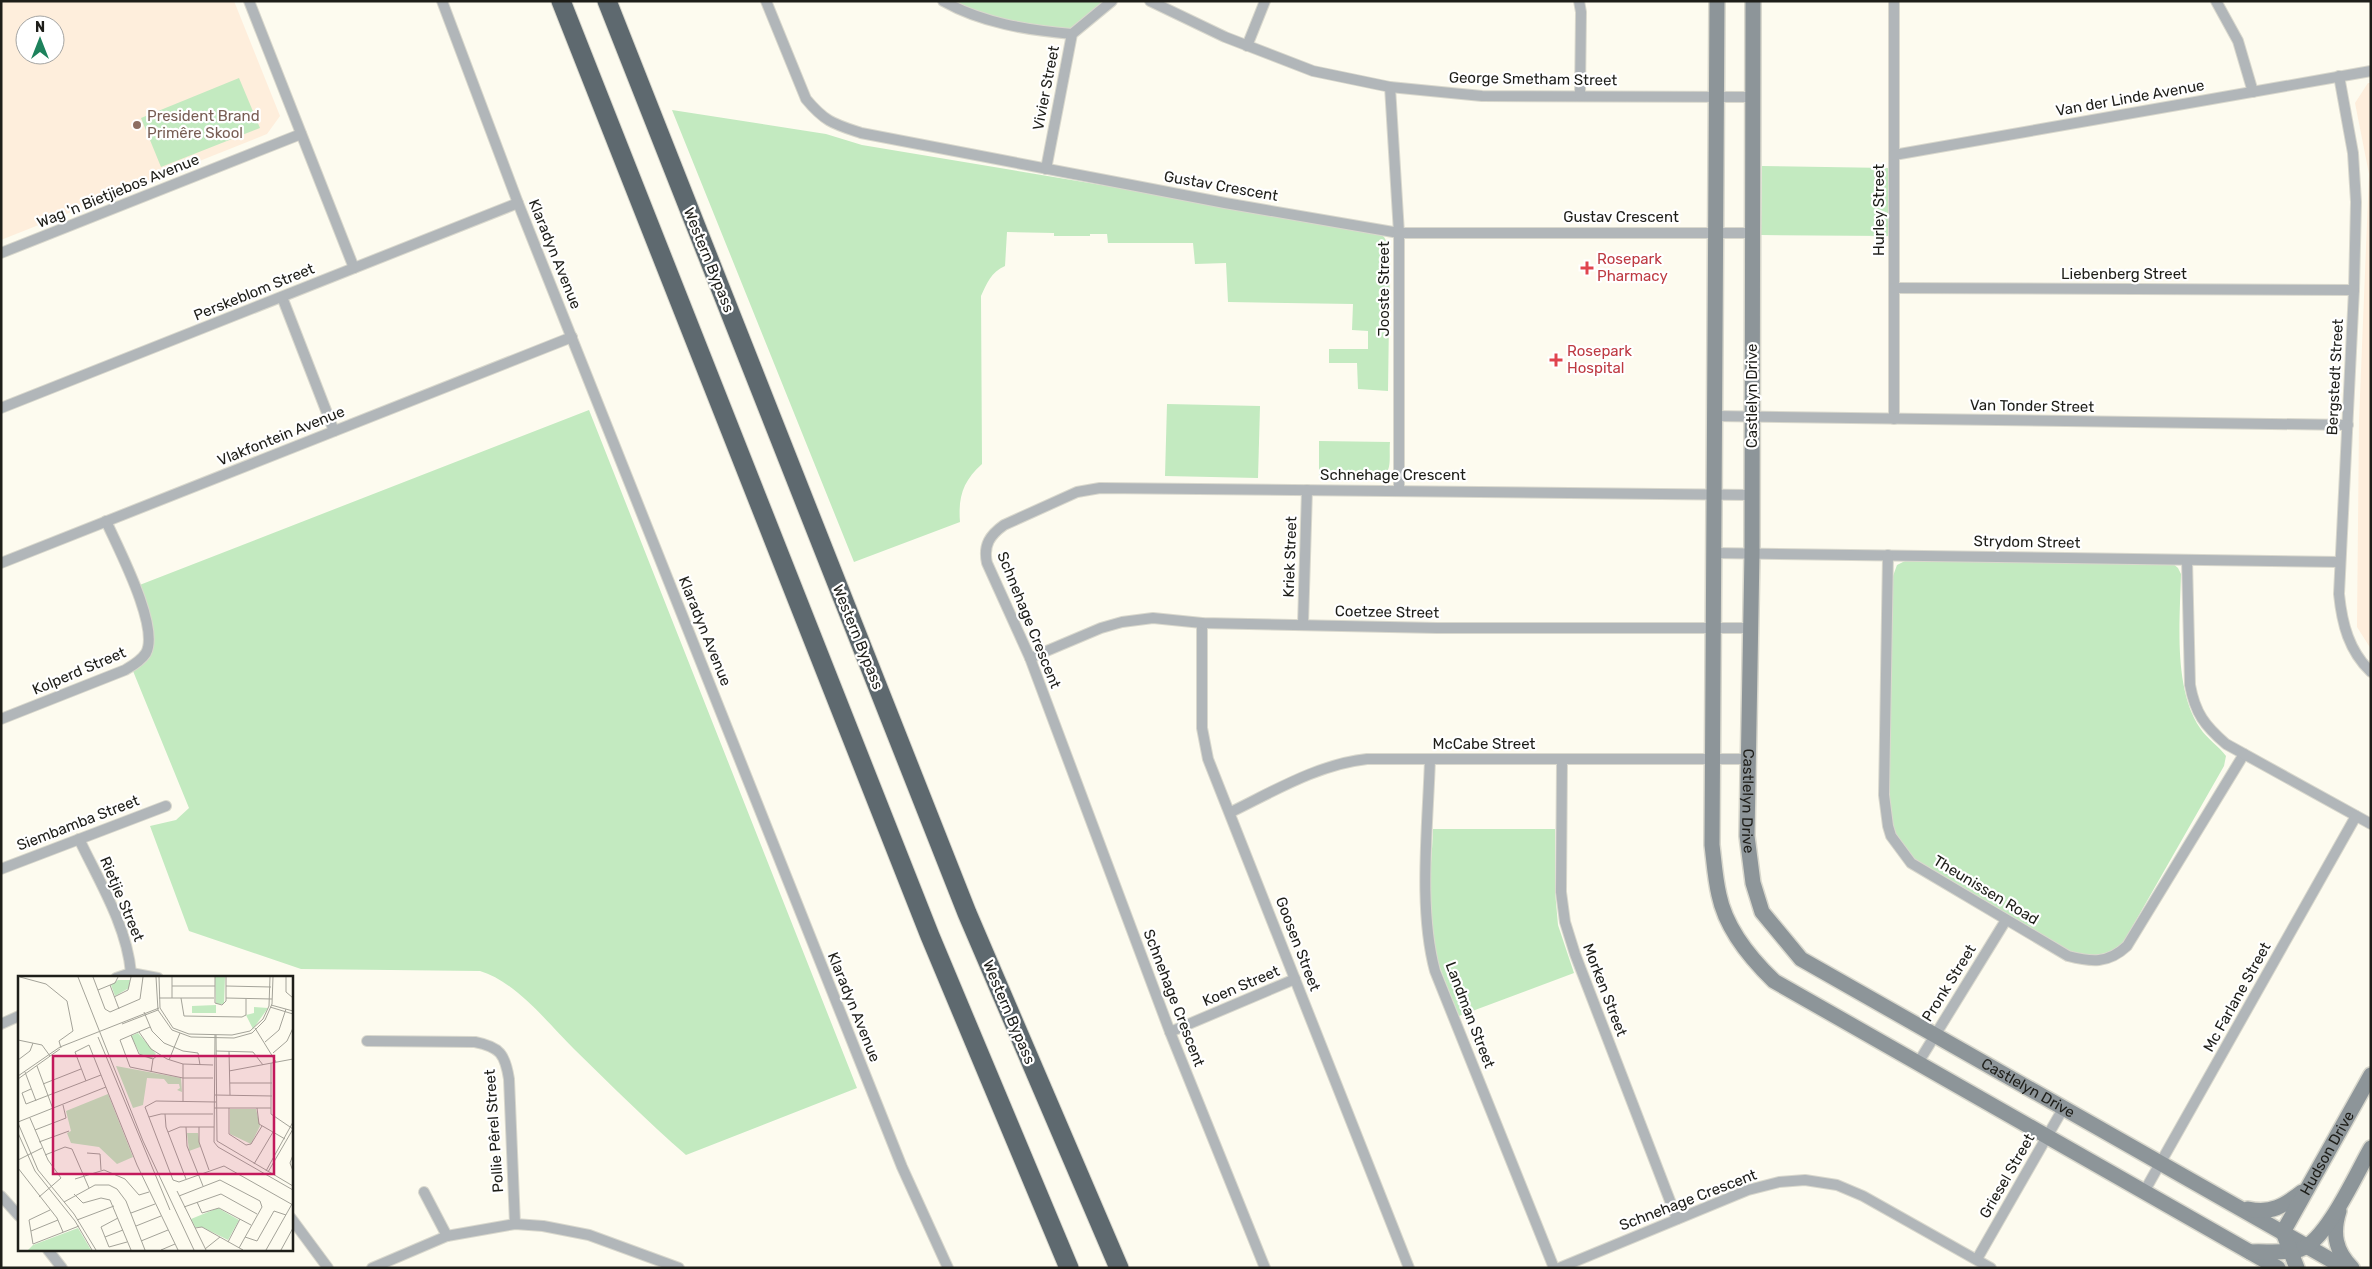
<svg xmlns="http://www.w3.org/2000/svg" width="2372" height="1269" viewBox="0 0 2372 1269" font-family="Rubik,sans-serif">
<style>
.education{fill:#feeedc;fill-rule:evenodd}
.green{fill:#c3eac0}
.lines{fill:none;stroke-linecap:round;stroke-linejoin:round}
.street-casing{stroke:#d9d8cd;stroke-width:12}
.secondary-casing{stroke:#d9d8cd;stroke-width:18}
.highway-casing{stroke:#d9d8cd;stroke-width:21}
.street{stroke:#b1b6b9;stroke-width:10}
.secondary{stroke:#8d9599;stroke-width:15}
.highway{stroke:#5e696f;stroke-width:19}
.education-dot{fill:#8d6e63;stroke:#fff;stroke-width:2}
.health-dot{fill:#e0444e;stroke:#fff;stroke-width:2}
.labels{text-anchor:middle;stroke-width:4.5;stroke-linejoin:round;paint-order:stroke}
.street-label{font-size:15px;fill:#1e1e19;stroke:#fff}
.education-label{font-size:15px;fill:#785e54;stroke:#fff;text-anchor:start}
.health-label{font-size:15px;fill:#be3a42;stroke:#fff;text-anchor:start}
.inset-road{fill:none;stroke:#a4a399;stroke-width:1}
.view{fill:#c2185b;fill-opacity:0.15;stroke:#c2185b;stroke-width:2.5}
.inset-edge{fill:none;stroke:#1e1e19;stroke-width:2.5}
</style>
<rect width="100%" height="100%" fill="#fdfbef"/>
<g class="education">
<path d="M 1,1 L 234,1 L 280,116 L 267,134 L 1,240 ZM 25,25 L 55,25 L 55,55 L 25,55 Z"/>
<polygon points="2368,83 2371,83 2371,649 2357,627 2359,420 2369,174 2355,103"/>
</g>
<g class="green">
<polygon points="946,1 1104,1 1101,7 1082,23 1068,30 996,20"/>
<polygon points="239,78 260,128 161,167 141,118"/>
<path d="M 672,110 L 826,134 L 862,145 L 1376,231 L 1384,237 L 1390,248 L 1388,391 L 1358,389 L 1357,363 L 1329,363 L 1329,349 L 1368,349 L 1368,331 L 1352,330 L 1353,304 L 1228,302 L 1226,263 L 1195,264 L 1193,243 L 1108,243 L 1107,234 L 1090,234 L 1090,236 L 1054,236 L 1054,233 L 1007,232 L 1005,266 C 991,272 987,283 981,296 L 982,464 C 963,481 958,497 960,522 L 854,562 Z"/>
<polygon points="1762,166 1889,168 1888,236 1761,235"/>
<polygon points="1167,404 1260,406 1258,478 1165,476"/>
<path d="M 589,410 L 857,1088 L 686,1155 C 647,1121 611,1085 574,1049 C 549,1024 515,981 480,971 L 301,969 L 189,931 L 150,826 L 176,820 L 189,808 L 133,671 L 150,650 L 137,586 Z"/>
<path d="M 1319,441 L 1390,442 C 1389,450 1391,463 1388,470 C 1380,485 1334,478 1319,478 Z"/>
<path d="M 1907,560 L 2171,562 L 2178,568 L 2181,574 C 2180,620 2173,688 2200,728 C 2207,739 2219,746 2226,756 L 2224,766 L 2123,943 C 2106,957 2092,957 2071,952 L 1911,860 C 1892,837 1889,823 1887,794 L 1893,576 L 1897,565 Z"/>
<path d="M 1433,829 L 1555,829 L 1555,891 L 1558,925 L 1574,973 L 1459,1016 C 1450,992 1439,969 1433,944 C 1425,908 1432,866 1433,829 Z"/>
</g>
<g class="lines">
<g class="street-casing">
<g id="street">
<polyline points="249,1 354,268"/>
<polyline points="442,1 518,203 861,1064 902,1167 948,1268"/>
<path d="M 766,1 L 806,99 C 825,122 834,124 861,133 L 1225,203 L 1399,233 L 1753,233"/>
<path d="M 943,1 C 982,23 1027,30 1072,34"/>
<polyline points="1150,1 1225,37 1313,71 1390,87 1482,96 1753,97"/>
<polyline points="1579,1 1581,12 1580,96"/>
<polyline points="1894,1 1894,419"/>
<polyline points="2216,1 2238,41 2253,92"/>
<polyline points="1247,46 1265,1"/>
<path d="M 2339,76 L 2353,153 L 2356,202 L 2354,290 L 2339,594 C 2342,624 2349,651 2371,672"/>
<polyline points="1390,87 1399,233 1399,490"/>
<polyline points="1894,155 2371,71"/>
<polyline points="1046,169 1072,34 1112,1"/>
<polyline points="1,253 301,134"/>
<polyline points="1894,288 2354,290"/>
<polyline points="282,297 334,431"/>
<polyline points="1,408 518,203"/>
<polyline points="1715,416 2348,425"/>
<polyline points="1714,553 2340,562"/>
<path d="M 1888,555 L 1884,795 L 1888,826 L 1891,836 L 1911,863 L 2068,956 C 2091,962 2108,964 2127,946 L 2244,754"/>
<path d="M 2187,560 L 2190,685 C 2195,713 2205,726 2226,744 L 2371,824"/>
<polyline points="1,563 572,337"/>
<polyline points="1202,623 1202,728 1208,759 1409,1268"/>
<polyline points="1303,625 1307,490"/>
<polyline points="1030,658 1101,628 1122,622 1153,618 1202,623 1437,628 1750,628"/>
<path d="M 1,719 L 125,670 C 132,666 141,661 146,653 C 160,627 118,548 106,521"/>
<path d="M 1430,759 C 1428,825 1418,908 1435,971 L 1554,1268"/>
<polyline points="1562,760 1561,892 1565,922 1575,954 1677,1219"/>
<path d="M 1231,812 C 1274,791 1319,764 1367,759 L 1748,759"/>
<path d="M 79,839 C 99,881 127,926 131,973"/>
<polyline points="1,869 166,806"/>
<polyline points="116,978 131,973 158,978"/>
<polyline points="1,1024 19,1016"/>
<polyline points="1170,1032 1295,979"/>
<path d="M 367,1041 L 475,1042 C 500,1047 505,1054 509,1079 L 515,1224"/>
<polyline points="1918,1063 2006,920"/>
<polyline points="424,1192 447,1236"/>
<polyline points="2144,1192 2356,816"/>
<polyline points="1,1196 19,1216"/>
<polyline points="291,1218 328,1268"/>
<polyline points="48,1250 62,1268"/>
<polyline points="1977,1259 2064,1107"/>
<polyline points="372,1268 447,1236 515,1224 543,1226 589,1235 679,1268"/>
<path d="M 1265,1268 L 1170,1032 L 1030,658 L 987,563 C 983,545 990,535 1004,525 L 1077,492 L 1100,488 L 1752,495"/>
<polyline points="1559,1268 1748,1190 1779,1182 1805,1180 1837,1185 1863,1196 1991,1268"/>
</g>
</g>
<g class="secondary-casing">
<g id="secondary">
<path d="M 1717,1 L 1712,845 C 1714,861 1715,878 1719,895 C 1726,929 1750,958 1774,981 L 2278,1268"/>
<path id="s1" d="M 1753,1 L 1752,553 L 1747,836 L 1753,883 L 1762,912 L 1801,959 L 2345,1268"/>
<path d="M 2248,1209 C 2271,1214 2284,1206 2302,1192"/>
<path d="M 2339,1211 C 2332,1233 2335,1251 2352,1268"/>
<path d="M 2250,1252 C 2266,1251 2285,1254 2301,1249 C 2327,1240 2357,1172 2371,1148"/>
<path id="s2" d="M 2297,1268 L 2283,1232 L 2371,1075"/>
</g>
</g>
<g class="highway-casing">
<g id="highway">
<polyline points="561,1 930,936 1069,1268"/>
<polyline points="607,1 967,913 1119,1268"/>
</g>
</g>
<use href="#street" class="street"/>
<use href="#secondary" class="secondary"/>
<use href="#highway" class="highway"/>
</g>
<circle class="education-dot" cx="137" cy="125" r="5"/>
<g class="health-dot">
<path d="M1584.5 260.5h5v5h5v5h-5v5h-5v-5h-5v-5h5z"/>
<path d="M1553.5 352.5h5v5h5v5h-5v5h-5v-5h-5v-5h5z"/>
</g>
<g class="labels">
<g class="street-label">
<text transform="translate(1533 79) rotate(1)" y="5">George Smetham Street</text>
<text transform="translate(1046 88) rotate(-79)" y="5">Vivier Street</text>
<text transform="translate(2130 98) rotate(-10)" y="5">Van der Linde Avenue</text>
<text transform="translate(1221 186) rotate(10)" y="5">Gustav Crescent</text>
<text transform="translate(118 191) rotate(-22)" y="5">Wag 'n Bietjiebos Avenue</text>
<text transform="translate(1879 210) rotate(-90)" y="5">Hurley Street</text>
<text x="1621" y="222">Gustav Crescent</text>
<text transform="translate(555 254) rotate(68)" y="5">Klaradyn Avenue</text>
<text transform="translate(709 260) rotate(68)" y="5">Western Bypass</text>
<text x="2124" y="279">Liebenberg Street</text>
<text transform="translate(1384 289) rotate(-90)" y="5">Jooste Street</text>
<text transform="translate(254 292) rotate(-22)" y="5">Perskeblom Street</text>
<text transform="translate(2335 377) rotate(-87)" y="5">Bergstedt Street</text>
<text transform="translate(1752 396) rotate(-90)" y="5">Castlelyn Drive</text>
<text transform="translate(2032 406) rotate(1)" y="5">Van Tonder Street</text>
<text transform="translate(281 436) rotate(-22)" y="5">Vlakfontein Avenue</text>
<text x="1393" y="480">Schnehage Crescent</text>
<text transform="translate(2027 542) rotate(1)" y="5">Strydom Street</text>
<text transform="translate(1290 557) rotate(-88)" y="5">Kriek Street</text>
<text transform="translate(1387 612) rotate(1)" y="5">Coetzee Street</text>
<text transform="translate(1029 620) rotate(68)" y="5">Schnehage Crescent</text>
<text transform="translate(705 631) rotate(68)" y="5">Klaradyn Avenue</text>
<text transform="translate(858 637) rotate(68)" y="5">Western Bypass</text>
<text transform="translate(79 671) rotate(-23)" y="5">Kolperd Street</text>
<text x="1484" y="749">McCabe Street</text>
<text dy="5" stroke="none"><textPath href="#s1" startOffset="800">Castlelyn Drive</textPath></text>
<text transform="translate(78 823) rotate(-21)" y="5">Siembamba Street</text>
<text transform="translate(1986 890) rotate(31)" y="5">Theunissen Road</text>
<text transform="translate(122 899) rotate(67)" y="5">Rietjie Street</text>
<text transform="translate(1298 944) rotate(69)" y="5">Goosen Street</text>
<text transform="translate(1949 983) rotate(-58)" y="5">Pronk Street</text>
<text transform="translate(1241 986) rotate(-23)" y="5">Koen Street</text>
<text transform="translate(1605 990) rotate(69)" y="5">Morken Street</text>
<text transform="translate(2237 997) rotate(-61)" y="5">Mc Farlane Street</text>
<text transform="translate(1174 998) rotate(69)" y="5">Schnehage Crescent</text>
<text transform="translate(854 1007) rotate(68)" y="5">Klaradyn Avenue</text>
<text transform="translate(1009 1012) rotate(67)" y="5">Western Bypass</text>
<text transform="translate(1470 1015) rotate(69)" y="5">Landman Street</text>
<text dy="5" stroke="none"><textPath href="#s1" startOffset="1235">Castlelyn Drive</textPath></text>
<text transform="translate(494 1131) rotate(-94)" y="5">Pollie Pêrel Street</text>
<text dy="5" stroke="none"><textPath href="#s2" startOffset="129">Hudson Drive</textPath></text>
<text transform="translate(2007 1176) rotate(-60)" y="5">Griesel Street</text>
<text transform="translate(1688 1200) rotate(-21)" y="5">Schnehage Crescent</text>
</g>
<g class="education-label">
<text x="147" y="121">President Brand<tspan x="147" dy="17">Primêre Skool</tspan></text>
</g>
<g class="health-label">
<text x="1597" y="264">Rosepark<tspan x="1597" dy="17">Pharmacy</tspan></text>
<text x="1567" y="356">Rosepark<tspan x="1567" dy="17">Hospital</tspan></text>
</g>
</g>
<g transform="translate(18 976)">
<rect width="275" height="275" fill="#fdfbef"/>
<path d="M 197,1 L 207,1 L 206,28 L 198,28 ZM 100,4 L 112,4 L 111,12 L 97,20 L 93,9 ZM 198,29 L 198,37 L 174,37 L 174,30 ZM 236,31 L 250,32 L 235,53 L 228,39 L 236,37 ZM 120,57 L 138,78 L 133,83 L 123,80 L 113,60 ZM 98,90 L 163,102 L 164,116 L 159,114 L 162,112 L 161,108 L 150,108 L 146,103 L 129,102 L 125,129 L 115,132 ZM 90,118 L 115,181 L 99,188 L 81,171 L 53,167 L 49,157 L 53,155 L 48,135 ZM 212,133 L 238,133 L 242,150 L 233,168 L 212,158 ZM 169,157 L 180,157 L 182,171 L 171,175 ZM 200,232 L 221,244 L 210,264 L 184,251 L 177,251 L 173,243 ZM 60,252 L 73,274 L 10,274 L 15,269 Z" fill="#c3eac0"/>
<path class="inset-road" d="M 2,1 L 28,8 L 49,25 L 55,55 L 41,65 L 43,72M 60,1 L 125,165 L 176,274M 75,1 L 87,33 L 92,36 L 122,23 L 125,1M 138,1 L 140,34 L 154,54 L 173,61 L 216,62 L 234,57 L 247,44 L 254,28 L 255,1M 141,1 L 142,32 L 155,52 L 171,58 L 214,59 L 232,55 L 245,43 L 251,30 L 252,1M 197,1 L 197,27 L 204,29 L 208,25 L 208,1M 268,1 L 268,16 L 275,22M 92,9 L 101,33M 154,10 L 197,10M 208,10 L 253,11M 80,14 L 97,7 L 100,1M 96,21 L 110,14 L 113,1M 141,22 L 196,22M 154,22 L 154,1M 163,22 L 166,40 L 224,41 L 228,39 L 228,23M 208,22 L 254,23M 253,29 L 275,35M 252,31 L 275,38M 126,36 L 134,55 L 146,67 L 165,75 L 180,77 L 182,89M 104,48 L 140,34M 132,51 L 102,64 L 112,91 L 165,102 L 195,102M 237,52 L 258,86M 121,56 L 133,73 L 149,83 L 165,88 L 195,89M 113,59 L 121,78 L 135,83M 197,59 L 196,166 L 200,171 L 275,214M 198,59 L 199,165 L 275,210M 80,61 L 152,234M 0,64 L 24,69 L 32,80M 247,66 L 261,54 L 268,33M 198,75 L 235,76 L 245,89M 211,75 L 212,119M 255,77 L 269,65 L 275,52M 0,84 L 12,75 L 15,67M 151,84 L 162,57M 253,87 L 253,138 L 275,153M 165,88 L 165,126M 19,90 L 35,133M 211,95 L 275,83M 7,96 L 18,125M 133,96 L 135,83 L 140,79M 0,100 L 42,71 L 141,32M 0,103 L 42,73M 68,105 L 57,76 L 71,69 L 119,189 L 160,274M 212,107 L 254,107M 25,108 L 63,93M 13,113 L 4,117 L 8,128 L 83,99M 197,119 L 254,120M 198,126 L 138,125 L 127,131 L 155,204 L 161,206 L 206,190 L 275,229M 196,132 L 253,132M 211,132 L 211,158 L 228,169 L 233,168 L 244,150M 239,132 L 241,148 L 267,163M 147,138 L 148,151 L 168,203M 131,141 L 143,138 L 195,138M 12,142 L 30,184 L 43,202 L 21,221M 0,146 L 88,111M 0,147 L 20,194 L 56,238 L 78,274M 168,151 L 169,170 L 185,210M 181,151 L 181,166 L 191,194M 17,154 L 48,142 L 45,129M 150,156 L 162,151 L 196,151M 0,157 L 17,195 L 57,245 L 74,274M 21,166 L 51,155M 69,177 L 82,178 L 83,194M 27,179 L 47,171 L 54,173 L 71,212M 275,179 L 272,187 L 275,195M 0,184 L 24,172M 236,188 L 255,156M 0,192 L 39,242 L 45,256M 248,195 L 275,146M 250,196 L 275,153M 57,203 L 86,194 L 107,203 L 121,219 L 131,216M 159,215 L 188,274M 56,218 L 65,227 L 83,222 L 92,224 L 113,274M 161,220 L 202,204 L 242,225 L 244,231 L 221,272M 46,226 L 77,209 L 91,209 L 99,213 L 108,225 L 127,274M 179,226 L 184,237 L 201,232 L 233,249M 166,231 L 203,218 L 239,238M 32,234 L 11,244 L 15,268 L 61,250M 113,237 L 137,228M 100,242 L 83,251 L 91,271 L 109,266M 59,244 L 96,230M 118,250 L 143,240M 177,252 L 184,251 L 225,274M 13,255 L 40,244M 87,261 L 105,254M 227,261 L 239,265 L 256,235 L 268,239M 123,265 L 150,254M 210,266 L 222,243M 187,273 L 202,261M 143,274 L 157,268M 248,274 L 274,228M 263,274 L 275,252"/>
<path class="view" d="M 35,80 L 256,80 L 256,198 L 35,198 Z"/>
<rect width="275" height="275" class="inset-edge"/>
</g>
<rect width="2372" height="1269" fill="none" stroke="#1e1e19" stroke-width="5"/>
<g transform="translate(40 40)"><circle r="24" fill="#ffffff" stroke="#a5a5a3"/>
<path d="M0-4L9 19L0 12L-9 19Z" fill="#1d825c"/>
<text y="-8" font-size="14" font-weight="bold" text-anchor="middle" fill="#1e1e19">N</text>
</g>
</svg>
